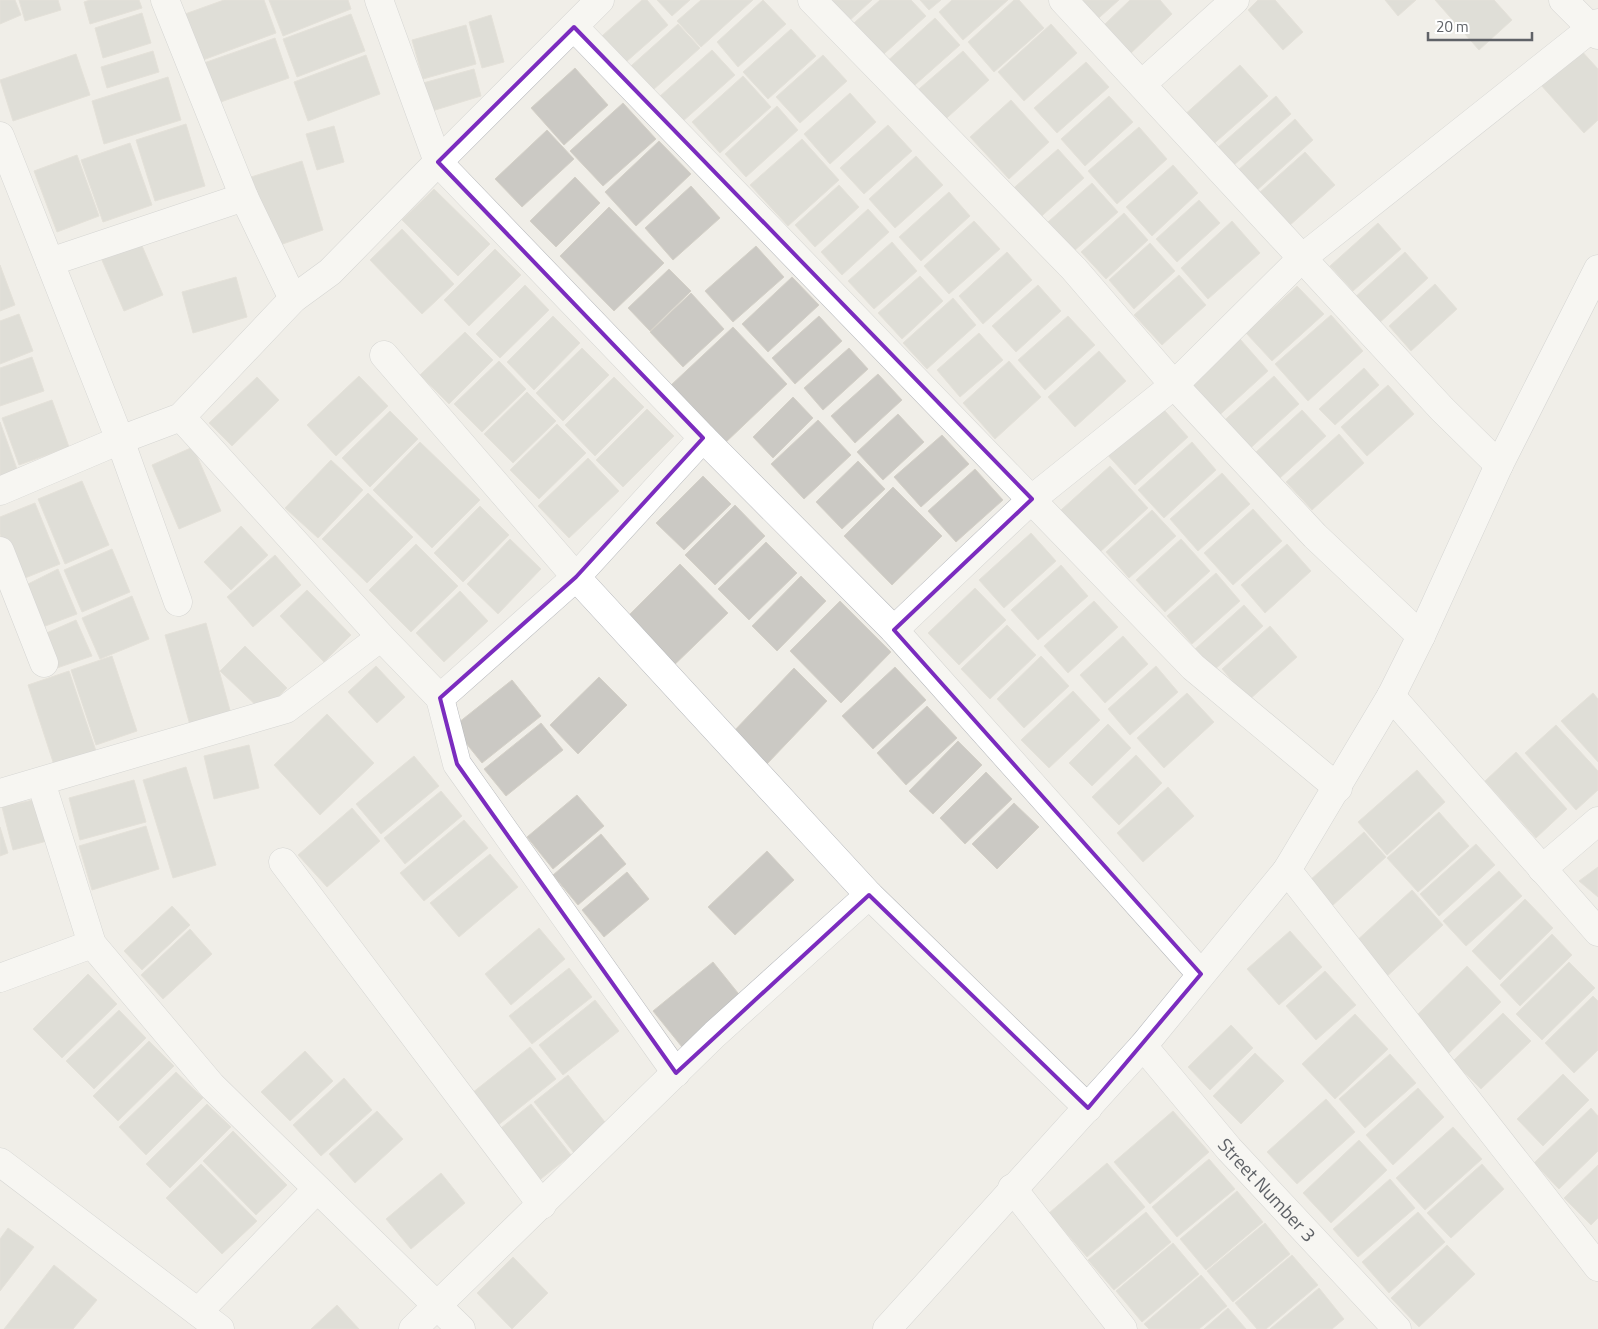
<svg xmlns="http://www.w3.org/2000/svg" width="1598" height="1329" viewBox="0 0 1598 1329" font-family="'Titillium Web',sans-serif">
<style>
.building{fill:#cbc9c4;stroke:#d4d0c7}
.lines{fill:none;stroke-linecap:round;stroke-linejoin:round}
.street-casing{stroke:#b5b7bb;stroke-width:29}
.secondary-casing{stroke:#b4b6bb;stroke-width:29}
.street{stroke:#fff;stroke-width:28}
.secondary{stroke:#fff;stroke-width:28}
.marked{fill:none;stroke:#7b2cbf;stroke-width:4;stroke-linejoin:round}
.labels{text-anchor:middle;stroke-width:4;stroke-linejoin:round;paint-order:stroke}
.street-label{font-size:19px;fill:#5f6267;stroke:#fff}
</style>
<rect width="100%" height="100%" fill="#f0eee8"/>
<g class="building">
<polygon points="0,0 15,0 21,15 0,24"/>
<polygon points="19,0 58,0 61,10 25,21"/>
<polygon points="90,0 139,0 142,8 90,24 84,2"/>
<polygon points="224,0 264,0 276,33 203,60 185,14"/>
<polygon points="269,0 348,0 351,9 283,36"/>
<polygon points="642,0 647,0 668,25 626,62 602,36"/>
<polygon points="657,0 690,0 672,16"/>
<polygon points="701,0 753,0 701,47 677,21"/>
<polygon points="763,0 786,24 738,67 717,42"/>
<polygon points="827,0 872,0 847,23"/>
<polygon points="880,0 911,0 926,16 875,62 846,30"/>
<polygon points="920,0 941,0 929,10"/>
<polygon points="952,0 1008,0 963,40 939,12"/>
<polygon points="1014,0 1019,0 1044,28 994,72 968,42"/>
<polygon points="1071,0 1119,0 1092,24"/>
<polygon points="1130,0 1160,0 1172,14 1130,54 1104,25"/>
<polygon points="1258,0 1275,0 1303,32 1283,50 1248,10"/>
<polygon points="1385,0 1416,0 1398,16"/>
<polygon points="1435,0 1494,0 1512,20 1479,50"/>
<polygon points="142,13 151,43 103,58 95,28"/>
<polygon points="351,14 365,51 297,77 283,39"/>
<polygon points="491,15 504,62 482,68 469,22"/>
<polygon points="935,18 960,45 907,92 883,65"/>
<polygon points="678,24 700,48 653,90 631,66"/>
<polygon points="1051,24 1077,53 1024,101 998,72"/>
<polygon points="466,25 476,64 423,79 412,40"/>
<polygon points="791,29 816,56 768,99 743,72"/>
<polygon points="275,38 289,78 215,104 201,64"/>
<polygon points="1579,48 1598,69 1598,120 1584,133 1540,84"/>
<polygon points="712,50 735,75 682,122 659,97"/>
<polygon points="153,51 159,72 107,88 101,67"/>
<polygon points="963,51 989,80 939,125 912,95"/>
<polygon points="76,54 90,95 13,121 0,80"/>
<polygon points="366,55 380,94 308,121 294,82"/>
<polygon points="823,55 847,81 800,123 776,97"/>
<polygon points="1086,62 1109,87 1057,133 1034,108"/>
<polygon points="1240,65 1268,96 1209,148 1182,117"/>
<polygon points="575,68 608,105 564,145 531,108"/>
<polygon points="474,69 481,96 432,111 423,83"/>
<polygon points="743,76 771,107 720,153 692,122"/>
<polygon points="168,77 181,120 104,144 92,101"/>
<polygon points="850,93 876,122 830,164 804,134"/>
<polygon points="1109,96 1133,122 1085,166 1061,139"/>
<polygon points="1276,96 1291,114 1233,166 1217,148"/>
<polygon points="1011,100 1049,142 1009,179 970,137"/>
<polygon points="623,103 656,139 603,186 570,151"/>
<polygon points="777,106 798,130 746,177 725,154"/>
<polygon points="1295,119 1313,140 1255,192 1237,171"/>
<polygon points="186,124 205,186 155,201 136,140"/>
<polygon points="888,125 912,151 864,194 840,168"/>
<polygon points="334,126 344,162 317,170 306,134"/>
<polygon points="1139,127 1167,159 1117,204 1088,171"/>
<polygon points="547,130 574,159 522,207 495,179"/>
<polygon points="802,139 839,180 788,226 750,185"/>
<polygon points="659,141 691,174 636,226 605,192"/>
<polygon points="130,143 152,205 103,222 81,160"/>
<polygon points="1058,149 1084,178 1034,223 1008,193"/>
<polygon points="1305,152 1335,185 1289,226 1259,193"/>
<polygon points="77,155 99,216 57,232 34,171"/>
<polygon points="916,156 943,185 895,228 869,199"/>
<polygon points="302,161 323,230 274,247 251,177"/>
<polygon points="1173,165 1198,193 1152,236 1126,207"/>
<polygon points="575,177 600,203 556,247 530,221"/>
<polygon points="1092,183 1118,212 1074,251 1048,222"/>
<polygon points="839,185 859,207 815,247 795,225"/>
<polygon points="691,186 720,218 673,260 645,228"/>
<polygon points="434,189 490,244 458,276 402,220"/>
<polygon points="949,192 970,216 921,261 899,237"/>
<polygon points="1199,200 1220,223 1177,262 1156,239"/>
<polygon points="609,207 664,263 614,311 560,256"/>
<polygon points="868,209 889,232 842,275 821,252"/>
<polygon points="1124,213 1148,240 1106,279 1081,252"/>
<polygon points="974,221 1000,249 949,294 924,266"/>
<polygon points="1232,221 1260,253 1208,299 1181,268"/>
<polygon points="1378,223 1401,249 1353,291 1330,266"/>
<polygon points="402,229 454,284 422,314 370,260"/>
<polygon points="137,234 163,295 124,311 98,251"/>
<polygon points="892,242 917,271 874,309 848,281"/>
<polygon points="1150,243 1175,271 1134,309 1109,280"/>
<polygon points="756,246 784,277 733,322 705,291"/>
<polygon points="495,249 521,275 469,326 444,300"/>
<polygon points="1007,252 1032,280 983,324 959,296"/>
<polygon points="1405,252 1428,278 1377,325 1353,299"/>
<polygon points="0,265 15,305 0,311"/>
<polygon points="669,269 691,291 650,331 628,308"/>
<polygon points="1179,275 1206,305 1162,345 1134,315"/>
<polygon points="920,276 943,301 902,339 878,313"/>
<polygon points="236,277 247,317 193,333 182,292"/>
<polygon points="792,277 819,305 768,352 742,324"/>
<polygon points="1435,284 1457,309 1411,351 1389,326"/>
<polygon points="525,285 549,310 500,358 476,334"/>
<polygon points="1038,285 1061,311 1016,352 992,326"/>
<polygon points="1297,286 1324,314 1272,361 1246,333"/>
<polygon points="691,293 724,329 683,367 650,332"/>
<polygon points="953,298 976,325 927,369 903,343"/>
<polygon points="19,314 33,351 0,364 0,321"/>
<polygon points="1331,315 1363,351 1308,401 1275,364"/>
<polygon points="553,316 580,343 534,390 507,362"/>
<polygon points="819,316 842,341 795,384 772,358"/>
<polygon points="1068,316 1095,345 1045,390 1018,360"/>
<polygon points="733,327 787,384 724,444 670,386"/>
<polygon points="465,332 493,360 449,404 420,375"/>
<polygon points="979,333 1003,360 960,397 937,370"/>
<polygon points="1240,339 1268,371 1214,420 1185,388"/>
<polygon points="582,348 609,375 563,421 536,393"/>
<polygon points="849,348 868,369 823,410 804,388"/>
<polygon points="1099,351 1126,381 1075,427 1048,397"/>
<polygon points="32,357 44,391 0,406 0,368"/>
<polygon points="499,361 526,389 482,432 454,404"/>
<polygon points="1009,361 1041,397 995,439 963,403"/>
<polygon points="1364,368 1379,385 1335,425 1319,409"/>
<polygon points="878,374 902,400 855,443 831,416"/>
<polygon points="359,376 388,406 336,456 307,425"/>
<polygon points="1274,376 1299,404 1244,454 1218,426"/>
<polygon points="257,377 279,400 232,446 209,423"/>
<polygon points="614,377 644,407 595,456 565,425"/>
<polygon points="1388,385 1414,414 1367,456 1341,427"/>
<polygon points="527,392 556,421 513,463 484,434"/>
<polygon points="793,397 813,418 773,458 753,437"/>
<polygon points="52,400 69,447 19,465 2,418"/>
<polygon points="1158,403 1188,437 1135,485 1104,451"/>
<polygon points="647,409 674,436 623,487 596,460"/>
<polygon points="1302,410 1326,436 1280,478 1256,452"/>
<polygon points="390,411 418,439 370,487 342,458"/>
<polygon points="898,414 924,442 883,480 857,452"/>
<polygon points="818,420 851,455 804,499 771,464"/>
<polygon points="0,422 17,469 0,476"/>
<polygon points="557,424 586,453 539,499 510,470"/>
<polygon points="1339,434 1364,463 1312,510 1286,482"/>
<polygon points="942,435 969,464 921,507 894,477"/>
<polygon points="420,442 480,500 432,548 373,490"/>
<polygon points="1192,442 1216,470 1164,518 1138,490"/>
<polygon points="193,447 221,511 179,529 152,465"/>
<polygon points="588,458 619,491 569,538 538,506"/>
<polygon points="331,460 363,490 318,538 285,508"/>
<polygon points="858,461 885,489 842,529 816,502"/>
<polygon points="1110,466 1148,508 1099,553 1061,510"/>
<polygon points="975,469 1003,500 956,542 928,511"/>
<polygon points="1222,473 1250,504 1198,551 1170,519"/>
<polygon points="703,476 731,504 684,550 656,523"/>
<polygon points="82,481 109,545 65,564 38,499"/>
<polygon points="893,487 942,536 892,585 844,536"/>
<polygon points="368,493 413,537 367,583 322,539"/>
<polygon points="35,503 60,564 20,580 0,534 0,517"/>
<polygon points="735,505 765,536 715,585 685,555"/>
<polygon points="480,506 509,535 463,582 434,553"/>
<polygon points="1253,509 1282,541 1233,585 1204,553"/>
<polygon points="1152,510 1176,536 1129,578 1106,552"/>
<polygon points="241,526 268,555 231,590 204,562"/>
<polygon points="1031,533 1056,561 1004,608 979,580"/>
<polygon points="510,539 541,569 498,614 467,584"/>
<polygon points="1181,539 1210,571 1165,612 1136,580"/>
<polygon points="766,542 797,573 749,620 718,589"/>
<polygon points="416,544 458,586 411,632 369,590"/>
<polygon points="1287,544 1311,571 1265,613 1241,585"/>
<polygon points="112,549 130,592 82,612 64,570"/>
<polygon points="275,555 301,585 253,627 227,597"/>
<polygon points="680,564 728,613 668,671 621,623"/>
<polygon points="1061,565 1088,596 1038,640 1011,610"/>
<polygon points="58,569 77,614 40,628 22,587"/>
<polygon points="1216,573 1240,601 1192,644 1167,616"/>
<polygon points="801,576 826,601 777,651 752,626"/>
<polygon points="975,588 1006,620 959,665 928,633"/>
<polygon points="307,590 351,635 324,662 280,616"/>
<polygon points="460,591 488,621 444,662 416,633"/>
<polygon points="132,596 149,639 100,659 82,618"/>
<polygon points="840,601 891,652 841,703 790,651"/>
<polygon points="1094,601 1118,627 1068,673 1044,646"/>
<polygon points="1244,605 1263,626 1213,671 1194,650"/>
<polygon points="76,620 92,656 54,669 42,635"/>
<polygon points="206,623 231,714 190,725 165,635"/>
<polygon points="1007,625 1036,655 990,699 961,669"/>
<polygon points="1270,626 1297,657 1249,700 1222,669"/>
<polygon points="1123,636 1148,664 1105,703 1080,675"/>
<polygon points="245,646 287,688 263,712 220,671"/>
<polygon points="112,656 137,731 96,745 71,670"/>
<polygon points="1041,656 1069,686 1024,728 997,699"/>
<polygon points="376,666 405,697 377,723 348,692"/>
<polygon points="1156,666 1178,692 1130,735 1108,709"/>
<polygon points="895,667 926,700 873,749 842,716"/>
<polygon points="794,668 827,701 767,764 733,732"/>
<polygon points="69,671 96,751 54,765 28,685"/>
<polygon points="599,677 627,705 578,754 550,725"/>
<polygon points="512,680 541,716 482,763 453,727"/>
<polygon points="1073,691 1100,720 1049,768 1021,740"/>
<polygon points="1187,693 1214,722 1164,768 1137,738"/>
<polygon points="1593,693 1598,699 1598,762 1561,721"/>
<polygon points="927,706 957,738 906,785 877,753"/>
<polygon points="327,714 374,763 320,815 274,765"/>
<polygon points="541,723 563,750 506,796 484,769"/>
<polygon points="1108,724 1131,748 1092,786 1069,763"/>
<polygon points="1556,725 1598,771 1598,790 1576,810 1525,753"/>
<polygon points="958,741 982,765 933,814 909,791"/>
<polygon points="249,745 259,788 214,799 204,756"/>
<polygon points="1516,752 1567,809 1536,838 1485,781"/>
<polygon points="1136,755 1162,783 1119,825 1092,797"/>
<polygon points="414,756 439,786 381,834 356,804"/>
<polygon points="186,767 216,865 173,878 143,780"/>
<polygon points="1417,770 1445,802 1387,855 1358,822"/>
<polygon points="986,772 1012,799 965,844 940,818"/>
<polygon points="134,780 146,822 80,840 69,798"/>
<polygon points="1168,787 1194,816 1143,862 1117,833"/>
<polygon points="441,791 462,816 405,864 384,838"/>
<polygon points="577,795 604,826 553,869 527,837"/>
<polygon points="37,799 47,841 13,850 2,807"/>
<polygon points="1014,803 1039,827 997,869 972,844"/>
<polygon points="352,808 380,841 327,887 298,855"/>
<polygon points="1439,812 1469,846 1418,892 1387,858"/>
<polygon points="464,820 488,848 424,901 400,873"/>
<polygon points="146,826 159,869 92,890 79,846"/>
<polygon points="0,827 8,853 0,856"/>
<polygon points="1364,832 1386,857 1332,906 1309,881"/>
<polygon points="601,834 626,864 578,905 553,875"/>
<polygon points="1476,844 1495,865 1439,916 1420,894"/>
<polygon points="767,851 794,880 735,935 708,907"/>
<polygon points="490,854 518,887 459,937 430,903"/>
<polygon points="1598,867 1598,897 1579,881"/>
<polygon points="1499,871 1522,896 1466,946 1443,921"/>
<polygon points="627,872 649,899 604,937 582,910"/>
<polygon points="1412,890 1443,925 1384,979 1353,944"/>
<polygon points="1525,899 1553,928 1500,980 1472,951"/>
<polygon points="172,906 190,925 142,970 124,951"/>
<polygon points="539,928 565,959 511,1005 485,974"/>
<polygon points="190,929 212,954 163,999 141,975"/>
<polygon points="1290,931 1322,967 1279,1005 1247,969"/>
<polygon points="1552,934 1572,955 1520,1006 1500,985"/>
<polygon points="713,962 742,998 682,1047 653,1011"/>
<polygon points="1569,962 1595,988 1542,1040 1516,1014"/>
<polygon points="1467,966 1501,1002 1443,1059 1409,1023"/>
<polygon points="569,968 592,997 532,1044 509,1016"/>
<polygon points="1325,971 1356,1005 1316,1040 1286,1006"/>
<polygon points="88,974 117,1004 62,1058 33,1029"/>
<polygon points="1593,996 1598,1001 1598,1050 1574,1073 1545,1043"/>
<polygon points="595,1000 619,1031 563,1075 539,1045"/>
<polygon points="119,1010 146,1038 94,1089 66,1061"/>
<polygon points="1503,1013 1531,1041 1481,1089 1453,1061"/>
<polygon points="1355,1014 1388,1049 1335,1099 1302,1064"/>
<polygon points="1231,1025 1253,1048 1210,1090 1188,1067"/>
<polygon points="149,1041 174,1066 118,1121 93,1096"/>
<polygon points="530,1047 556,1079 497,1126 472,1093"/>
<polygon points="305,1051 333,1081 290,1121 261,1092"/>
<polygon points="1255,1053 1284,1081 1241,1124 1213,1096"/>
<polygon points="1390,1054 1416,1083 1365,1128 1339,1099"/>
<polygon points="176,1072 203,1098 146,1155 119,1127"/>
<polygon points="1563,1074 1589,1100 1543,1146 1517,1119"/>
<polygon points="568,1075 608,1126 574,1153 534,1102"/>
<polygon points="344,1078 372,1110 321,1156 293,1125"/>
<polygon points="1418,1088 1444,1117 1393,1165 1366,1135"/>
<polygon points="1326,1099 1355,1132 1297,1184 1267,1152"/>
<polygon points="207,1104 231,1127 170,1188 146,1164"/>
<polygon points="531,1104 571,1155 537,1182 496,1132"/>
<polygon points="1591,1108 1598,1116 1598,1151 1559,1189 1534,1163"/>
<polygon points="377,1111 403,1139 355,1183 329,1154"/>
<polygon points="1173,1111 1209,1152 1150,1204 1114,1162"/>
<polygon points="1453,1127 1482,1159 1425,1210 1396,1178"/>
<polygon points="233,1131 287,1185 256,1215 203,1161"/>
<polygon points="1359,1140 1387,1170 1331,1223 1303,1193"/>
<polygon points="1209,1159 1235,1189 1177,1237 1152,1207"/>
<polygon points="1107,1163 1145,1207 1087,1257 1049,1213"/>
<polygon points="201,1164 257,1221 222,1254 166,1198"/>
<polygon points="1482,1164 1504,1189 1451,1238 1427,1213"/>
<polygon points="1598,1165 1598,1218 1591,1225 1564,1198"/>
<polygon points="441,1173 465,1203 411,1249 386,1219"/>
<polygon points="1390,1179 1415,1208 1358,1257 1333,1229"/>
<polygon points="1237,1191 1263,1222 1206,1270 1180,1239"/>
<polygon points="1146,1212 1171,1242 1114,1290 1088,1260"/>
<polygon points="1418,1212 1445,1242 1389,1293 1362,1262"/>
<polygon points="1265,1223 1290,1254 1233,1302 1207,1271"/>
<polygon points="8,1228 34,1247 0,1291 0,1239"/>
<polygon points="1173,1243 1199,1274 1142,1322 1116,1291"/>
<polygon points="1447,1245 1475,1274 1419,1327 1391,1298"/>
<polygon points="1292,1255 1318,1285 1266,1329 1257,1329 1235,1303"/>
<polygon points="513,1257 548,1293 512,1329 477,1293"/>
<polygon points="54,1265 97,1300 73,1329 4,1329"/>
<polygon points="1201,1275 1227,1306 1199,1329 1149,1329 1144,1324"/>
<polygon points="1319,1288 1344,1319 1332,1329 1270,1329"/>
<polygon points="337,1305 359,1329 311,1329"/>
<polygon points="1228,1308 1246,1329 1204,1329"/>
</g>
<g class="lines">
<g class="street-casing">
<g id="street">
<polyline points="165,0 244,197 293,299"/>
<polyline points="600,0 438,162 703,438 894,630 1201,974"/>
<polyline points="812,0 1074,269 1174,385 1315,536 1421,636"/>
<polyline points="1063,0 1442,409 1499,465"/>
<polyline points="1563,0 1598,35"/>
<polyline points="574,27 1193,667 1338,788"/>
<polyline points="1142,84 1235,0"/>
<polyline points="0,136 120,440 178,602"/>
<polyline points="50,262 244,197"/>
<polyline points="384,355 576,577 869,895"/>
<polyline points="181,417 381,637 440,698"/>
<polyline points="0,491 120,440 181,417 293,299 330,272 438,162 379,0"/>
<polyline points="0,551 44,663"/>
<polyline points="894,630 1032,499 1174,385 1302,258 1598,23"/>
<polyline points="1391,696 1598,932"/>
<polyline points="41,782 92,944 212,1086 461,1329"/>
<polyline points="0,793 286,709 381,637"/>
<polyline points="283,862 542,1205"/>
<polyline points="1542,869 1598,821"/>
<polyline points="1287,870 1598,1267"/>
<polyline points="0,978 92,944"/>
<path id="s1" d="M 1143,1046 L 1229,1149 L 1397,1329"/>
<polyline points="676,1073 457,764 440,698 576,577 703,438"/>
<polyline points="0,1162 220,1329"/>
<polyline points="1012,1188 1123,1329"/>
<polyline points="198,1312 317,1189"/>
<polyline points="413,1329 715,1034 869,895 1088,1108"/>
</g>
</g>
<g class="secondary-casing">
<polyline id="secondary" points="887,1329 1143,1046 1287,870 1391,696 1421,636 1499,465 1598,269"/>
</g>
<use href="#street" class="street"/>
<use href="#secondary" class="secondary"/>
</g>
<path d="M0 0H1598V1329H0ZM 574,27 L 1032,499 L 894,630 L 1201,974 L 1088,1108 L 869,895 L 676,1073 L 457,764 L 440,698 L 576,577 L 703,438 L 438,162 Z" fill="#f0eee8" fill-opacity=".55" fill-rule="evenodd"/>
<path class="marked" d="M 574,27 L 1032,499 L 894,630 L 1201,974 L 1088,1108 L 869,895 L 676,1073 L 457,764 L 440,698 L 576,577 L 703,438 L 438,162 Z"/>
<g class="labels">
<g class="street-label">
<text dy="7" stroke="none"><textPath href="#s1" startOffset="190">Street Number 3</textPath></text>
</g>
</g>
<path d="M1428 32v8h104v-8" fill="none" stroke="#5f6267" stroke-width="2.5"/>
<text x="1436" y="32" font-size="15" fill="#5f6267" stroke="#ffffff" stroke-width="4" paint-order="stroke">20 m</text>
</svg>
